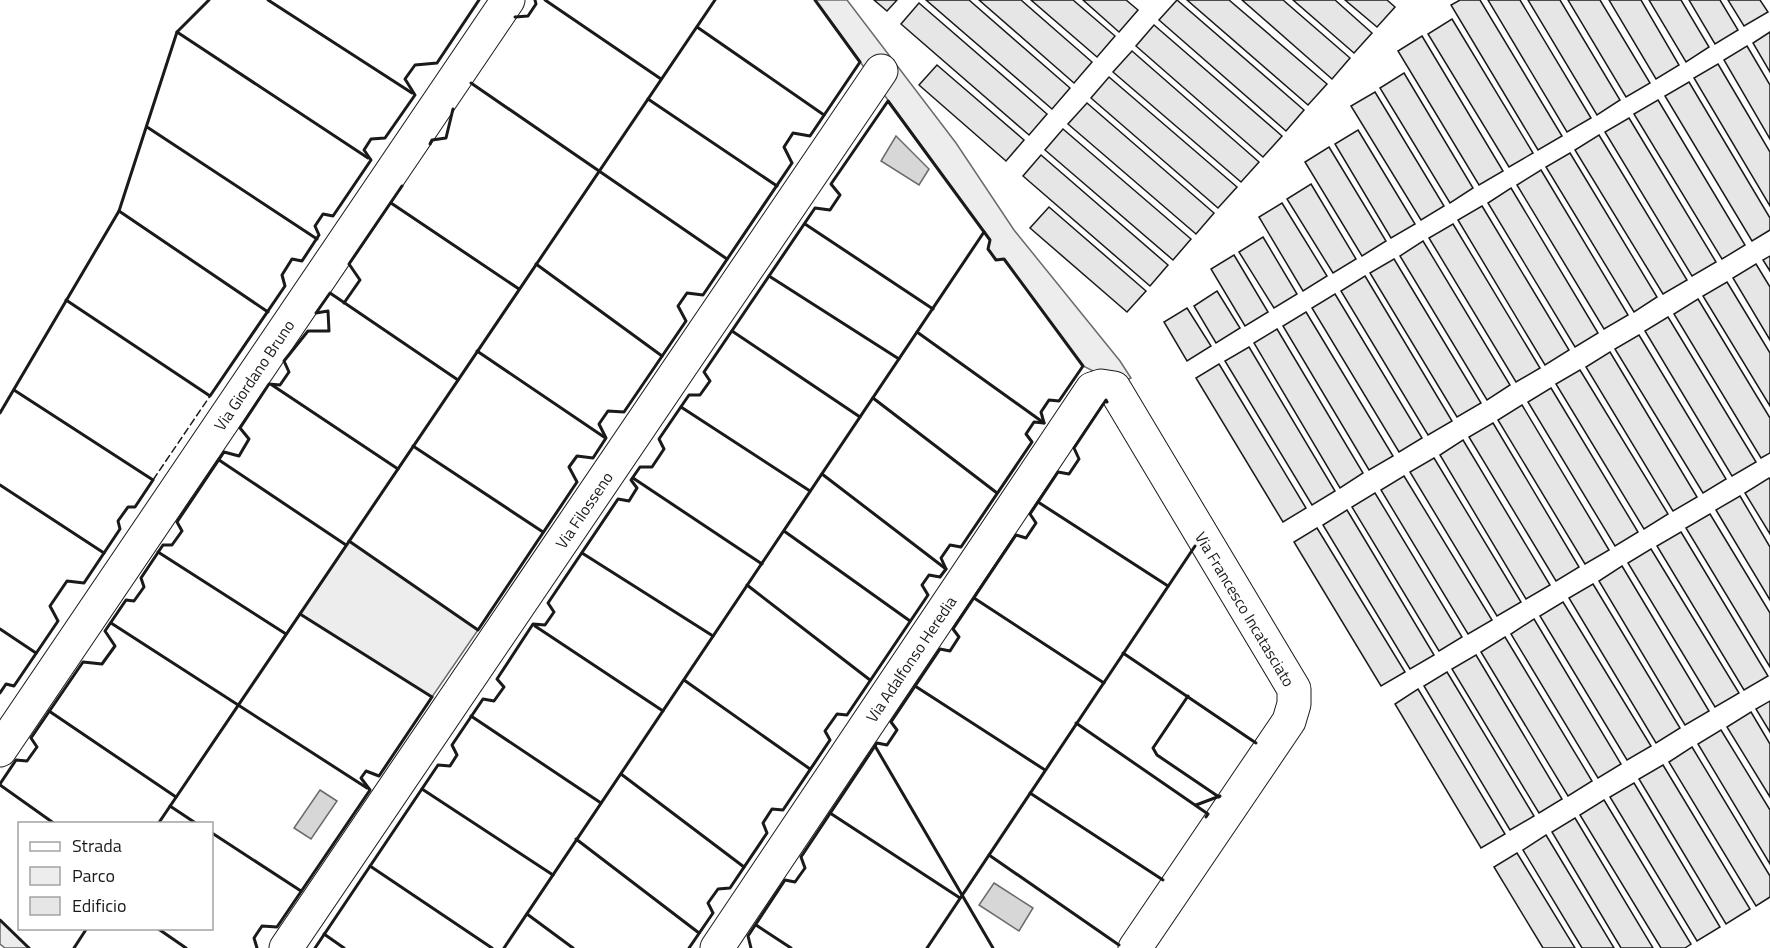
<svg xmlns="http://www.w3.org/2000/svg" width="1770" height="948" viewBox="0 0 1770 948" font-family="'Titillium Web',sans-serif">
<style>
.green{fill:#ededed;stroke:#6a6a6a;stroke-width:1.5}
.water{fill:#d7d7d7;stroke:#6a6a6a;stroke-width:1.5}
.building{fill:#e6e6e6;stroke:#1a1a1a;stroke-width:1.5}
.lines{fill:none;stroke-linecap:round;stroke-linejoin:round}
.minor-casing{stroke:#1a1a1a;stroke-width:35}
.minor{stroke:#fff;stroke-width:33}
.fence{stroke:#1a1a1a;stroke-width:1.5;stroke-dasharray:8 3;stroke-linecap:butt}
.wall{stroke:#1a1a1a;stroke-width:3}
.labels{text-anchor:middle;stroke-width:4.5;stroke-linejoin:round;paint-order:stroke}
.street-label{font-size:16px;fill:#1a1a1a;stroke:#fff}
</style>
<rect width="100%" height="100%" fill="#fff"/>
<g class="green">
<polygon points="815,0 847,0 956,143 1014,230 1120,361 1131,378 1119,384 1083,366 1004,259 996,260 988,249 990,240"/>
<polygon points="349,541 478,630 432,697 300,614"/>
<polygon points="0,920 29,948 5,948 0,944"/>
</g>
<g class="water">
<polygon points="896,136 929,169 919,185 881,161"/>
<polygon points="320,790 337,801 311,839 294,828"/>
<polygon points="994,883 1033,908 1019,931 979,905"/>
</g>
<g class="building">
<polygon points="874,0 897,0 887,11"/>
<polygon points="926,0 969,0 1070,88 1052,109"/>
<polygon points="979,0 1021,0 1092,62 1074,83"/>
<polygon points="1031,0 1073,0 1115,36 1097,57"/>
<polygon points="1083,0 1126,0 1138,10 1119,32"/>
<polygon points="1177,0 1304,110 1286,131 1159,20"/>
<polygon points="1187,0 1229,0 1327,84 1308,105"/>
<polygon points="1242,0 1283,0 1350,58 1332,79"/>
<polygon points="1293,0 1335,0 1372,33 1354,53"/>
<polygon points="1345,0 1387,0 1395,7 1377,27"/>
<polygon points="1460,0 1480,0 1562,136 1538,150 1451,5"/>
<polygon points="1488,0 1520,0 1591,118 1567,132"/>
<polygon points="1528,0 1560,0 1620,100 1597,115"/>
<polygon points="1568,0 1600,0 1650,83 1626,97"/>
<polygon points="1609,0 1641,0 1679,65 1656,79"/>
<polygon points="1649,0 1681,0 1709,47 1686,62"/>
<polygon points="1689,0 1720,0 1738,30 1715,44"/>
<polygon points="1728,0 1760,0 1768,12 1744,26"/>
<polygon points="919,3 1047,114 1029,135 901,24"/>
<polygon points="1452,19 1533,153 1509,167 1428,34"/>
<polygon points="1154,25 1282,136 1263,157 1136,46"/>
<polygon points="1770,32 1770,72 1753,43"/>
<polygon points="1422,36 1503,171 1479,185 1398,51"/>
<polygon points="1747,46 1770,85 1770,139 1724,60"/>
<polygon points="1132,51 1259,162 1241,182 1113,72"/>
<polygon points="1718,64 1770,152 1770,206 1694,78"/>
<polygon points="937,65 1024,140 1006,161 919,85"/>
<polygon points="1404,73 1473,188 1450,203 1380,88"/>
<polygon points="1109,77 1237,187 1218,208 1091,98"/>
<polygon points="1689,82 1770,218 1770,230 1752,241 1665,96"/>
<polygon points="1375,92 1444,206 1421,220 1351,106"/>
<polygon points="1658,100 1745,245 1722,259 1634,114"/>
<polygon points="1087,103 1214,213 1196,234 1068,124"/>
<polygon points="1629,118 1716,262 1692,276 1605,132"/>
<polygon points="1063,129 1191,239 1173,260 1045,150"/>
<polygon points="1358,130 1415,224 1391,238 1335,144"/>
<polygon points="1599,135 1687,280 1663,294 1575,150"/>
<polygon points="1329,147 1386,241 1362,256 1305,162"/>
<polygon points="1570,153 1657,297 1634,312 1546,167"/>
<polygon points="1041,155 1168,265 1150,286 1023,176"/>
<polygon points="1541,170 1628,315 1604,329 1517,185"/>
<polygon points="1311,184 1356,259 1333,273 1287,199"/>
<polygon points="1511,188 1598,333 1575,347 1488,203"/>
<polygon points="1282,203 1327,276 1303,291 1259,217"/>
<polygon points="1482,206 1569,350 1545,365 1458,220"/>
<polygon points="1049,207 1146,291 1127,312 1030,228"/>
<polygon points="1453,224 1540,368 1516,382 1429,238"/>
<polygon points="1263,237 1297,294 1274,308 1239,252"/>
<polygon points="1423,241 1510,385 1487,400 1400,256"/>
<polygon points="1234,255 1268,312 1245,326 1211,269"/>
<polygon points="1770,256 1770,271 1763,260"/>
<polygon points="1394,259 1481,403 1457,417 1370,273"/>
<polygon points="1756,264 1770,287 1770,340 1733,278"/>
<polygon points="1365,276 1452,421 1428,435 1341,291"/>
<polygon points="1727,282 1770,353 1770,406 1703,296"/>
<polygon points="1217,291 1240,328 1216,343 1194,306"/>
<polygon points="1335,294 1422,438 1399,452 1312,308"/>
<polygon points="1698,299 1770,418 1770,453 1761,458 1674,314"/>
<polygon points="1187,308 1211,346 1187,361 1164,322"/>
<polygon points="1306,312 1393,456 1369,470 1283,326"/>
<polygon points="1668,317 1756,462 1732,476 1645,331"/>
<polygon points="1277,329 1363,473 1340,488 1254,343"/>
<polygon points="1639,335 1726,479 1703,493 1615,349"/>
<polygon points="1249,347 1335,491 1312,505 1225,361"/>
<polygon points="1610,352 1697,497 1673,511 1586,367"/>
<polygon points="1219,364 1306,508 1283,522 1196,378"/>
<polygon points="1580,370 1668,514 1644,529 1556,384"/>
<polygon points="1551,388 1638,532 1615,546 1528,402"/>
<polygon points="1522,405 1609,550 1585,564 1498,420"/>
<polygon points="1493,423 1579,567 1556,581 1469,437"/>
<polygon points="1463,440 1550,585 1526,599 1440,455"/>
<polygon points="1434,458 1521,602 1497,616 1410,472"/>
<polygon points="1404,476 1492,620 1468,634 1381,490"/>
<polygon points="1769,478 1770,480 1770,534 1745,493"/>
<polygon points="1375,493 1462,637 1439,651 1352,507"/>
<polygon points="1740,496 1770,547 1770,600 1716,510"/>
<polygon points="1347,510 1434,655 1410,669 1323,525"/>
<polygon points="1710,514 1770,613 1770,667 1686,528"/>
<polygon points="1317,528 1405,672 1381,686 1294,542"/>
<polygon points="1681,532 1768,676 1744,690 1657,546"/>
<polygon points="1651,549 1739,693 1715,707 1628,563"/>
<polygon points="1622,566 1709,711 1685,725 1599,581"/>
<polygon points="1593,584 1680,728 1656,743 1569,598"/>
<polygon points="1563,602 1651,746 1627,760 1540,616"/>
<polygon points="1534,619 1621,764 1598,778 1511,634"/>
<polygon points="1505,637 1592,781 1568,796 1481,652"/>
<polygon points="1476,655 1562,799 1539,813 1452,669"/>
<polygon points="1447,672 1534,816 1510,830 1424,686"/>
<polygon points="1418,689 1505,834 1481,848 1395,704"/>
<polygon points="1770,701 1770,732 1756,709"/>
<polygon points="1751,712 1770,744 1770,797 1727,727"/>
<polygon points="1721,730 1770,810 1770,864 1698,744"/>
<polygon points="1692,747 1770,876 1770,897 1756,906 1669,762"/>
<polygon points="1663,765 1750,909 1726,924 1639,779"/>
<polygon points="1634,783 1720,927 1697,941 1610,797"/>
<polygon points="1604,800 1691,944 1685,948 1661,948 1580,815"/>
<polygon points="1575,818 1653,948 1621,948 1552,832"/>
<polygon points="1546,835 1614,948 1582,948 1523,850"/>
<polygon points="1517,853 1575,948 1543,948 1494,867"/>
</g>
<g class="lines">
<g class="minor-casing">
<g id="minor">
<polyline points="0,750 508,0"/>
<polyline points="286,948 881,71"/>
<polyline points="717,948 1092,389 1101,386 1114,388 1294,689 1294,704 1289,721 1135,948"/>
</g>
</g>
<use href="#minor" class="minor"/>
<polyline class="fence" points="153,480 210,396"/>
<g class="wall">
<polyline points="268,0 412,93"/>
<polyline points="545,0 661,79"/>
<polyline points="515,17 528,16 536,4 535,0"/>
<polyline points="697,27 824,115"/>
<polyline points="177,32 368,158"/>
<polyline points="471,83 727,259"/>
<polyline points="648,99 777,186"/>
<polyline points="147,127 317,239"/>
<polyline points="430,144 432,140 446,138 453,109"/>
<polyline points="391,203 519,289"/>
<polyline points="119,211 268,312"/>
<polyline points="805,224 933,309"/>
<polyline points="536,264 662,356"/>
<polyline points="769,276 899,359"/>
<polyline points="66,300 210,396 285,286 282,275 292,259 302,261 319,235 315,226 323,214 333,216 371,160 364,150 371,139 385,138 415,95 405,79 415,65 437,63 479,0"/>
<polyline points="344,303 360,280 349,264 402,186"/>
<polyline points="732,331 860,417"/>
<polyline points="917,332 1044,423"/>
<polyline points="477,351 604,437"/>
<polyline points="272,385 398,469"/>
<polyline points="873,398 997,493"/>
<polyline points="681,407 810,491"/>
<polyline points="0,413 119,211 177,32 209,0"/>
<polyline points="413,446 543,532"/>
<polyline points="219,460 346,545"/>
<polyline points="822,474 946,569"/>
<polyline points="633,478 762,564"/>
<polyline points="0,485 104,553"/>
<polyline points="1038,502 1168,586"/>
<polyline points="784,531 910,621"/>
<polyline points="349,541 478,630 577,482 569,467 577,456 593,458 606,438 599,424 608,411 624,412 686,321 678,306 687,293 703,295 792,163 784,147 793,133 810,136 860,62 815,0"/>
<polyline points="158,552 286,634"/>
<polyline points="582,553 713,636"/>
<polyline points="747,585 870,680"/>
<polyline points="974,598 1104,683"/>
<polyline points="111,623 367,788"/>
<polyline points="535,626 663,711"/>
<polyline points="0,629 36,653"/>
<polyline points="1123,653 1256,743"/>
<polyline points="684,680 810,769"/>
<polyline points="915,686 1045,770"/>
<polyline points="0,693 6,684 14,686 58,621 50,606 67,581 84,583 120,529 118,521 128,507 135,507 153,480 14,390"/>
<polyline points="1188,696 1153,748 1157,755 1219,797"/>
<polyline points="49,711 176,797"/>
<polyline points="471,716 601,803"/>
<polyline points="1076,723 1208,814 1206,817"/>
<polyline points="875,746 993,948"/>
<polyline points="621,774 744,867"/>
<polyline points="0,784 16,760 27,761 37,747 31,738 83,662 102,664 115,646 105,631 126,600 134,601 144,587 141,578 163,545 172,545 182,531 177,522 224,452 239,456 249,439 240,428 269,384 280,385 289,372 284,361 308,331 329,331 328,311 316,313 330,293 458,380"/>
<polyline points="0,785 55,824"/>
<polyline points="422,789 553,875"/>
<polyline points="1030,793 1163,880"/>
<polyline points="1196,805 1220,796"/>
<polyline points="170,806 197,824"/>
<polyline points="830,813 960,898"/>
<polyline points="158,824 715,0"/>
<polyline points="212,833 301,891"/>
<polyline points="576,839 699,933"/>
<polyline points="989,855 1119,945"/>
<polyline points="370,866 492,948"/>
<polyline points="527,914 573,948"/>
<polyline points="0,920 29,948"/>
<polyline points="756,925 791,948"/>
<polyline points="157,928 186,948"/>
<polyline points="324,934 344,948"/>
<polyline points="74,948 87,928"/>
<polyline points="257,948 254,938 262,926 277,927 370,790 361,778 366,771 379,776 432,697 300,614"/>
<polyline points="315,948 438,765 450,766 457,755 452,745 483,699 494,701 504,687 497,679 533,624 545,625 554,612 548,603 618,499 629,501 637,488 631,480 640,467 652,467 664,449 659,439 689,395 700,395 710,381 704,372 815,208 830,210 840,195 831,184 888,101 990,240 988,249 996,260 1004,259 1083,366 1059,401 1049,400 1041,412 1044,423 1034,422 1026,434 1032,442 961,547 950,545 941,558 946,569 940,577 929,575 922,585 928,595 847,715 837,714 825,731 830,740 783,810 772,809 763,823 767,833 730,888 718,889 708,903 713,913 689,948"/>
<polyline points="504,948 984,232"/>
<polyline points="751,948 748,936 785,880 795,882 805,868 801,857 877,743 887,745 897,730 891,722 940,649 950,651 959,637 953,629 1016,535 1026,538 1036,523 1030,514 1058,472 1069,474 1079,459 1074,448 1106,400 1107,402"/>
<polyline points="927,948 1195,546"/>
</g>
</g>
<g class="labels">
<g class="street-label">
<text transform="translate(254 375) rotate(-56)" y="6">Via Giordano Bruno</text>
<text transform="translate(584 510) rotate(-56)" y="6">Via Filosseno</text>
<text transform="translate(1245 609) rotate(59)" y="6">Via Francesco Incatasciato</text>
<text transform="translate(911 659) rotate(-56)" y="6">Via Adalfonso Heredia</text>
</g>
</g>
<rect x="18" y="822" width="195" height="108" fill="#ffffff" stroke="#a3a3a3" stroke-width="1.5"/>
<rect x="30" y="842" width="30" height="9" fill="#ffffff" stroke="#a3a3a3" stroke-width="1.5"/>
<text x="72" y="852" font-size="18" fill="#1a1a1a">Strada</text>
<rect x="30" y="867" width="30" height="18" fill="#ededed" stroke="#a3a3a3" stroke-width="1.5"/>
<text x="72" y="882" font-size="18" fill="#1a1a1a">Parco</text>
<rect x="30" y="897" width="30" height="18" fill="#e6e6e6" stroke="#a3a3a3" stroke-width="1.5"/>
<text x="72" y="912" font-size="18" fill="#1a1a1a">Edificio</text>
</svg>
